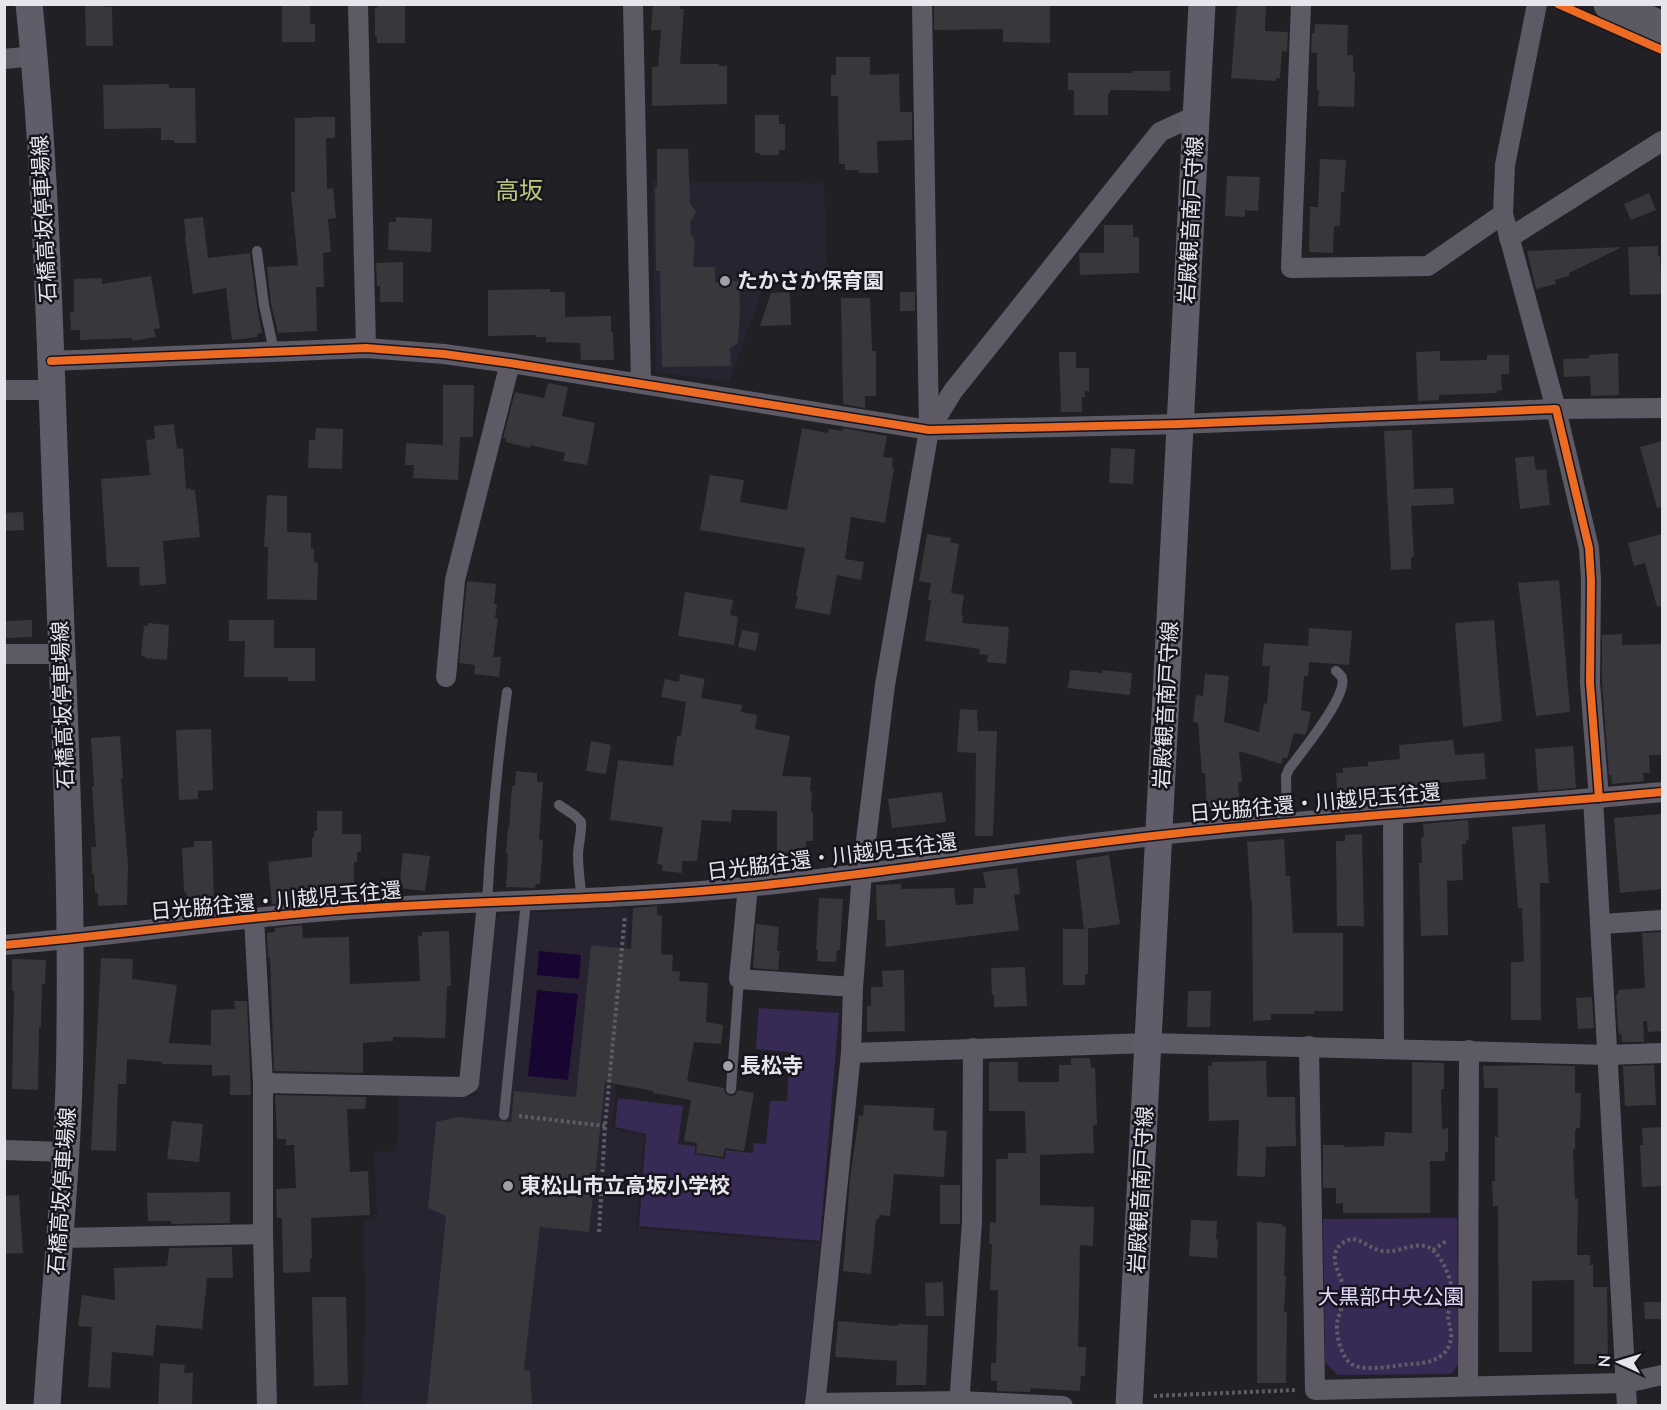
<svg xmlns="http://www.w3.org/2000/svg" width="1667" height="1410" viewBox="0 0 1667 1410" font-family="Mulish,'Noto Sans JP',sans-serif">
<style>
.built{fill:#272331}
.green{fill:#372a55}
.water{fill:#180532}
.building{fill:#38373b}
.lines{fill:none;stroke-linecap:round;stroke-linejoin:round}
.path{stroke:#5f5c66;stroke-width:4;stroke-dasharray:3 3;stroke-linecap:butt}
.service{stroke:#5d5a66;stroke-width:10}
.minor{stroke:#5d5a66;stroke-width:20}
.secondary{stroke:#605c6a;stroke-width:27}
.trunk{stroke:#5a5964;stroke-width:33}
.cycleway-casing{stroke:#17141e;stroke-width:11}
.cycleway{stroke:#ed6a23;stroke-width:8}
.poi-dot{fill:#a1a0a6;stroke:#17141e;stroke-width:2}
.labels{text-anchor:middle;stroke-width:5;stroke-linejoin:round;paint-order:stroke}
.street-label{font-size:21px;fill:#e6e5eb;stroke:#17141e}
.poi-label{font-size:21px;font-weight:bold;fill:#e6e5eb;stroke:#17141e;text-anchor:start}
.park-label{font-size:21px;fill:#e0d7fa;stroke:#17141e}
.quarter-label{font-size:24px;fill:#bbc87c;stroke:#17141e}
</style>
<rect width="100%" height="100%" fill="#212025"/>
<g class="built">
<polygon points="652,181 824,183 828,280 765,283 729,382 656,372"/>
<polygon points="629,908 627,963 612,1129 644,1135 636,1228 820,1243 806,1405 362,1406 365,1322 364,1220 377,1219 374,1152 396,1151 399,1092 476,1096 491,923 501,914"/>
</g>
<g class="green">
<polygon points="759,1008 839,1013 820,1241 639,1226 646,1134 615,1127 618,1098 683,1106 678,1144 695,1146 695,1154 725,1159 726,1150 753,1153 754,1143 766,1144 770,1101 787,1101 790,1052 756,1049"/>
<polygon points="1457,1218 1458,1365 1451,1374 1338,1375 1325,1363 1323,1219"/>
</g>
<g class="water">
<polygon points="539,951 581,955 579,979 537,975"/>
<polygon points="537,990 578,994 568,1080 528,1076"/>
</g>
<g class="building">
<polygon points="85,4 105,4 105,7 112,7 113,46 86,46"/>
<polygon points="282,4 310,4 310,24 315,24 315,42 282,42"/>
<polygon points="653,4 680,4 680,9 684,9 680,64 719,64 719,66 727,66 727,104 652,106 652,67 658,67 661,30 651,30"/>
<polygon points="934,4 1050,4 1050,43 1003,42 1003,29 934,30"/>
<polygon points="1237,4 1266,4 1265,31 1288,32 1287,52 1282,51 1280,78 1276,78 1276,81 1231,78"/>
<polygon points="377,5 405,5 405,43 377,43 377,36 375,37 375,8 377,8"/>
<polygon points="1315,24 1348,25 1347,55 1353,55 1353,71 1355,72 1354,107 1318,106 1319,90 1317,90 1317,53 1311,53 1312,33 1314,33"/>
<polygon points="836,57 870,57 870,75 899,74 900,112 912,112 912,140 877,141 878,173 859,173 858,170 845,170 845,164 839,164 838,96 831,96 831,75 836,75"/>
<polygon points="1133,71 1170,71 1170,91 1110,90 1110,93 1108,93 1108,115 1074,115 1074,90 1068,90 1068,73 1133,73"/>
<polygon points="169,84 169,88 195,88 196,143 175,143 174,140 161,140 161,128 104,129 103,85"/>
<polygon points="755,115 779,115 779,124 785,124 785,150 779,150 779,155 760,155 760,153 755,153"/>
<polygon points="311,117 335,117 335,138 326,138 327,189 333,188 336,218 328,219 331,252 323,253 324,287 316,287 317,331 278,333 271,304 267,267 298,265 291,192 295,192 295,118 311,118"/>
<polygon points="657,149 688,149 690,203 696,212 690,223 691,234 695,241 693,267 715,267 715,282 739,281 740,310 738,343 730,348 731,366 662,367 660,271 656,271 655,187 657,187"/>
<polygon points="1320,159 1346,160 1344,192 1341,192 1340,226 1334,226 1333,253 1309,252 1310,207 1318,207"/>
<polygon points="1227,176 1260,177 1258,211 1245,210 1245,217 1225,216"/>
<polygon points="1649,193 1656,210 1631,220 1624,204"/>
<polygon points="203,217 208,258 250,253 257,306 262,333 257,334 258,337 232,340 226,288 193,294 185,237 186,236 184,219"/>
<polygon points="396,217 432,219 431,252 388,250 389,222 396,222"/>
<polygon points="1104,225 1133,225 1133,237 1139,237 1139,273 1080,275 1079,253 1104,253"/>
<polygon points="1658,246 1658,256 1660,256 1662,294 1630,295 1628,247"/>
<polygon points="1622,247 1569,273 1569,276 1555,280 1556,284 1536,289 1527,251"/>
<polygon points="403,262 403,302 380,302 380,286 377,286 376,263"/>
<polygon points="151,276 160,328 154,329 156,337 133,341 132,338 80,340 80,330 71,330 70,312 74,312 74,279 102,278 102,284"/>
<polygon points="550,289 550,292 565,292 565,317 611,316 611,332 613,332 614,360 581,360 580,343 546,342 546,337 536,337 536,335 488,336 488,290"/>
<polygon points="790,292 791,325 760,326 771,293"/>
<rect x="900" y="292" width="15" height="19"/>
<polygon points="841,298 870,298 872,351 876,351 876,396 865,396 865,408 843,404"/>
<polygon points="1440,351 1440,361 1487,360 1487,355 1509,355 1509,374 1501,374 1502,390 1497,391 1497,393 1439,395 1439,400 1418,401 1416,352"/>
<polygon points="1059,352 1076,352 1076,368 1089,368 1089,391 1085,391 1085,397 1082,397 1082,412 1061,412"/>
<polygon points="1618,353 1619,395 1591,396 1590,376 1564,377 1563,359 1589,358 1589,355"/>
<polygon points="548,383 568,387 562,416 595,423 587,465 563,461 565,453 530,445 530,448 506,442 506,438 503,438 515,392 544,398"/>
<polygon points="443,385 474,385 473,437 460,437 458,480 413,478 414,465 405,465 406,443 443,445"/>
<polygon points="174,424 177,449 183,448 186,489 190,488 190,490 195,490 200,537 163,541 166,584 140,586 139,567 107,567 101,479 150,475 146,440 155,439 154,426"/>
<polygon points="316,428 343,429 342,469 308,468 309,440 315,440"/>
<polygon points="802,428 828,433 829,429 843,431 843,428 887,436 883,457 893,458 892,467 894,468 885,523 851,517 845,559 864,562 861,580 837,575 830,615 795,608 798,596 796,596 805,548 700,530 710,475 744,480 740,502 787,510"/>
<polygon points="1412,430 1414,489 1453,488 1454,504 1411,506 1414,557 1411,557 1411,569 1391,570 1384,431"/>
<polygon points="1662,441 1662,507 1657,508 1640,447"/>
<polygon points="1111,448 1135,449 1133,484 1109,483"/>
<polygon points="1534,456 1536,470 1546,469 1550,505 1520,509 1515,458"/>
<polygon points="267,495 287,496 287,532 311,533 311,548 314,549 314,562 318,563 317,600 267,599 268,547 264,547"/>
<polygon points="23,512 24,530 4,531 4,513"/>
<polygon points="927,534 951,538 950,542 959,544 951,593 964,595 961,615 963,616 962,623 1009,627 1006,664 987,662 988,655 979,654 980,649 925,641 931,600 928,600 931,583 919,581"/>
<polygon points="1662,534 1662,606 1657,607 1645,563 1634,566 1628,543"/>
<polygon points="1559,580 1570,712 1536,716 1518,583"/>
<polygon points="467,581 496,584 494,604 497,604 495,618 498,618 493,657 501,657 499,677 474,674 475,665 459,663"/>
<polygon points="685,592 733,600 730,615 738,617 734,645 678,636"/>
<polygon points="32,620 32,637 4,638 4,621"/>
<polygon points="229,620 274,620 274,648 315,648 315,681 288,681 288,677 244,677 245,641 229,641"/>
<polygon points="1494,620 1502,721 1463,727 1455,623"/>
<polygon points="148,623 169,625 167,660 145,658 145,656 141,656 144,626 148,626"/>
<polygon points="1309,628 1352,631 1349,665 1309,662 1308,676 1304,676 1301,710 1311,712 1306,734 1305,735 1294,733 1287,759 1283,757 1281,764 1239,751 1242,782 1238,783 1240,810 1207,813 1205,773 1202,773 1198,723 1193,722 1196,695 1203,696 1205,674 1229,676 1224,722 1259,732 1264,703 1267,704 1270,666 1262,666 1264,643 1308,646"/>
<polygon points="742,630 759,633 756,651 738,647"/>
<polygon points="1622,634 1622,645 1662,644 1662,755 1649,755 1650,773 1643,773 1644,781 1612,784 1611,775 1609,775 1602,683 1602,635"/>
<polygon points="1070,670 1102,673 1102,670 1132,673 1130,695 1068,688"/>
<polygon points="680,674 705,679 701,698 742,705 741,712 757,715 755,729 790,736 782,776 811,777 810,791 812,791 811,812 813,813 813,841 806,841 806,854 803,854 803,862 777,862 777,811 732,810 731,822 702,820 697,861 682,861 682,873 662,871 663,865 657,864 663,827 610,820 618,760 673,766 677,736 681,736 686,702 661,697 665,679 679,682"/>
<polygon points="960,709 977,710 978,731 997,731 993,836 975,836 976,753 957,752"/>
<polygon points="211,729 213,790 198,791 198,799 179,800 176,730"/>
<polygon points="120,736 123,778 121,778 128,865 127,905 98,906 98,893 95,893 94,874 92,873 91,847 96,847 92,786 94,786 91,738"/>
<polygon points="1453,740 1455,755 1484,753 1486,779 1438,783 1439,798 1422,800 1422,793 1418,792 1356,797 1356,801 1338,802 1336,773 1343,773 1343,768 1368,766 1368,762 1400,759 1399,745"/>
<polygon points="591,741 611,745 606,774 586,771"/>
<polygon points="1573,746 1576,788 1538,791 1535,749"/>
<polygon points="516,771 537,773 537,782 543,782 539,839 543,840 540,884 536,884 535,888 506,887 508,853 506,853 508,828 509,828 512,786 515,786"/>
<polygon points="942,792 946,822 892,828 888,799"/>
<polygon points="317,811 342,811 342,834 361,834 361,852 357,852 357,862 354,862 354,891 311,892 311,898 301,899 301,901 272,904 268,862 312,857 312,838 314,838 314,831 317,831"/>
<polygon points="1662,814 1662,889 1620,893 1614,818"/>
<polygon points="1468,820 1469,840 1466,840 1466,844 1462,844 1463,880 1447,881 1448,935 1421,936 1419,863 1422,863 1421,837 1424,837 1423,824"/>
<polygon points="1545,824 1549,883 1540,883 1541,1020 1511,1020 1511,962 1524,962 1522,908 1518,908 1512,827"/>
<polygon points="1362,834 1364,926 1337,926 1336,841 1345,841 1345,835"/>
<polygon points="1284,839 1286,876 1290,876 1293,933 1343,933 1343,1011 1314,1011 1314,1014 1271,1014 1271,1020 1253,1021 1252,900 1251,900 1247,842"/>
<polygon points="194,841 212,841 214,897 187,898 186,892 184,891 182,848 194,847"/>
<polygon points="403,853 430,856 425,891 399,888"/>
<polygon points="1109,855 1120,924 1085,929 1088,929 1088,974 1085,974 1085,985 1063,985 1063,929 1084,929 1076,860"/>
<polygon points="1017,868 1020,894 1014,895 1019,930 886,947 885,920 877,920 876,885 901,884 901,889 954,888 956,905 973,904 974,888 986,888 983,872"/>
<polygon points="819,898 843,899 840,950 837,950 836,962 817,961 818,950 816,950"/>
<polygon points="657,906 657,915 662,916 661,954 673,955 672,971 680,972 679,981 708,983 706,1022 723,1025 721,1044 694,1042 687,1081 724,1088 725,1093 730,1096 735,1095 738,1090 754,1093 744,1151 725,1148 723,1157 696,1153 697,1143 684,1141 691,1100 653,1093 653,1091 605,1082 589,1232 540,1227 524,1370 530,1371 532,1406 427,1406 446,1216 428,1208 436,1122 457,1117 511,1122 514,1091 576,1097 591,945 631,949 633,908"/>
<polygon points="756,924 779,927 777,951 780,951 778,970 753,968"/>
<polygon points="302,925 303,938 349,937 350,984 420,981 418,936 422,936 422,932 449,931 451,986 447,986 445,1038 393,1037 393,1041 363,1043 363,1073 274,1071 270,957 268,957 267,933 275,932 275,928"/>
<polygon points="1662,932 1662,1031 1648,1032 1647,1021 1643,1021 1644,1042 1622,1042 1621,1034 1619,1034 1618,1026 1616,995 1618,995 1618,990 1645,988 1642,933"/>
<polygon points="101,958 133,959 132,979 177,985 169,1043 211,1045 211,1010 235,1009 234,1001 247,1001 251,1095 230,1095 230,1075 212,1076 212,1065 162,1064 162,1062 127,1059 126,1084 118,1084 116,1151 91,1150"/>
<polygon points="12,959 46,960 45,984 42,984 41,1027 39,1027 38,1090 12,1089 14,991 12,991"/>
<polygon points="1025,967 1027,1006 994,1007 994,995 992,995 991,968"/>
<polygon points="904,970 905,1031 867,1032 867,1006 871,1006 871,987 883,987 882,971"/>
<polygon points="1188,991 1211,991 1210,1027 1187,1027"/>
<polygon points="1592,997 1594,1028 1578,1029 1576,998"/>
<polygon points="1071,1058 1090,1058 1091,1068 1095,1068 1097,1125 1093,1125 1094,1153 1040,1155 1040,1205 1094,1207 1093,1246 1080,1245 1078,1347 1086,1347 1085,1376 1081,1376 1080,1391 1031,1388 1030,1392 997,1391 997,1381 991,1381 991,1363 996,1363 998,1290 990,1290 992,1244 989,1244 990,1222 996,1223 996,1159 1008,1159 1008,1153 1026,1153 1025,1111 989,1111 989,1062 1018,1062 1018,1082 1059,1082 1059,1065 1071,1065"/>
<polygon points="1266,1061 1267,1097 1295,1097 1296,1146 1266,1147 1265,1177 1237,1176 1239,1120 1209,1121 1208,1066 1212,1066 1212,1062"/>
<polygon points="1412,1062 1444,1063 1444,1089 1441,1089 1442,1129 1448,1128 1448,1152 1445,1152 1445,1161 1430,1161 1430,1213 1343,1213 1343,1203 1336,1204 1336,1188 1323,1188 1323,1145 1344,1145 1344,1147 1384,1146 1385,1132 1412,1133"/>
<polygon points="1539,1065 1575,1066 1575,1093 1581,1093 1580,1128 1576,1128 1576,1130 1575,1130 1575,1149 1573,1149 1575,1199 1578,1199 1577,1255 1590,1255 1590,1265 1593,1265 1593,1287 1607,1287 1608,1364 1574,1364 1574,1280 1532,1281 1532,1352 1499,1352 1498,1206 1493,1206 1492,1181 1495,1181 1495,1137 1498,1137 1498,1088 1484,1088 1483,1066"/>
<polygon points="1654,1065 1656,1105 1625,1106 1623,1066"/>
<polygon points="275,1095 366,1097 365,1109 347,1109 350,1172 368,1171 370,1215 311,1218 312,1258 310,1258 310,1272 283,1273 282,1218 277,1218 276,1189 296,1188 294,1145 286,1145 286,1139 277,1139"/>
<polygon points="864,1105 934,1108 933,1130 947,1131 944,1177 894,1174 890,1216 879,1215 879,1219 876,1219 871,1274 843,1271 850,1179 859,1115 863,1116"/>
<polygon points="172,1121 203,1124 199,1162 167,1159"/>
<polygon points="1662,1127 1662,1186 1642,1187 1640,1145 1643,1145 1642,1128"/>
<rect x="940" y="1185" width="20" height="39"/>
<polygon points="230,1192 230,1223 171,1224 171,1221 148,1221 147,1193"/>
<polygon points="19,1195 23,1253 4,1254 4,1196"/>
<polygon points="1191,1220 1217,1221 1216,1239 1218,1239 1217,1258 1189,1256"/>
<polygon points="1257,1222 1282,1224 1282,1226 1286,1227 1284,1276 1286,1276 1284,1312 1287,1312 1286,1383 1257,1383"/>
<polygon points="232,1247 233,1278 207,1278 202,1329 156,1325 153,1356 112,1352 110,1388 88,1387 92,1327 78,1326 82,1295 115,1300 114,1268 167,1266 169,1248"/>
<polygon points="943,1282 944,1316 926,1316 925,1283"/>
<polygon points="312,1297 346,1297 348,1385 314,1386"/>
<polygon points="1644,1302 1662,1302 1662,1319 1645,1319"/>
<polygon points="838,1321 897,1326 898,1324 928,1325 926,1385 896,1385 897,1361 835,1357"/>
<polygon points="160,1363 185,1365 184,1373 193,1373 192,1406 158,1406"/>
</g>
<g class="lines">
<g class="path">
<polyline points="519,1116 605,1126"/>
<polyline points="599,1232 605,1126 625,915"/>
<path d="M 1353,1239 C 1368,1242 1373,1253 1391,1251 C 1405,1250 1422,1239 1434,1251 C 1445,1263 1453,1282 1452,1297 C 1452,1303 1449,1309 1448,1315 C 1448,1323 1452,1330 1451,1338 C 1449,1357 1431,1363 1414,1364 C 1398,1364 1360,1375 1348,1361 C 1339,1351 1335,1330 1338,1318 C 1341,1309 1345,1301 1344,1291 C 1343,1278 1331,1264 1336,1251 C 1339,1244 1346,1240 1353,1239 Z"/>
<polyline points="1433,1250 1448,1240"/>
<polyline points="1154,1396 1297,1390"/>
</g>
<g class="service">
<polyline points="257,251 264,305 274,351"/>
<path d="M 559,805 L 574,815 L 581,822 C 582,834 578,844 578,855 C 578,870 580,884 582,899"/>
<path d="M 1287,822 L 1286,776 L 1289,769 C 1300,754 1348,696 1342,678 C 1341,675 1338,673 1336,671"/>
<path d="M 487,903 C 491,832 497,762 507,692"/>
<polyline points="731,1089 739,979"/>
<polyline points="504,1115 526,901"/>
</g>
<g class="minor">
<polyline points="358,4 366,348"/>
<polyline points="633,4 641,383"/>
<polyline points="922,4 929,430"/>
<polyline points="1301,4 1291,268 1428,266 1503,214"/>
<polyline points="1537,4 1505,165 1503,214 1556,409 1662,408"/>
<polyline points="4,59 34,56"/>
<polyline points="1509,238 1662,141"/>
<polyline points="51,361 366,348 444,354 510,363 929,430 1180,424 1556,409 1589,548 1591,580 1590,683 1599,798"/>
<polyline points="4,390 52,390"/>
<polyline points="4,654 61,654"/>
<polyline points="446,677 455,580 510,363"/>
<polyline points="1593,798 1627,1406"/>
<polyline points="1393,814 1394,1049"/>
<polyline points="748,886 739,979 853,987"/>
<polyline points="254,918 263,1083 263,1234 267,1406"/>
<polyline points="1602,924 1662,920"/>
<path d="M 4,945 C 121,935 237,917 354,909 C 485,900 616,900 747,887 C 886,873 1024,850 1162,835 C 1329,816 1496,808 1662,792"/>
<polyline points="1309,1046 1315,1390 1626,1383 1662,1375"/>
<polyline points="851,1053 1149,1043 1608,1055 1662,1053"/>
<polyline points="263,1083 462,1087 469,1083 487,903"/>
<polyline points="4,1150 66,1152"/>
<polyline points="60,1238 263,1234"/>
<polyline points="1468,1386 1469,1050"/>
<polyline points="815,1403 960,1401 1063,1406"/>
<polyline points="815,1406 851,1053 853,987 862,873 885,685 929,430 953,391 1160,132 1197,115"/>
<polyline points="959,1406 972,1222 973,1048"/>
</g>
<g class="secondary">
<path d="M 29,4 C 47,177 50,352 57,525 C 63,692 72,859 70,1026 C 70,1153 55,1279 47,1406"/>
<polyline points="1129,1406 1202,4"/>
</g>
<polyline class="trunk" points="1610,4 1662,28"/>
<g class="cycleway-casing">
<g id="cycleway">
<polyline points="1558,4 1662,50"/>
<polyline points="51,361 366,348 444,354 510,363 929,430 1180,424 1556,409 1589,548 1591,580 1590,683 1599,798"/>
<path d="M 4,945 C 121,935 237,917 354,909 C 485,900 616,900 747,887 C 886,873 1024,850 1162,835 C 1329,816 1496,808 1662,792"/>
</g>
</g>
<use href="#cycleway" class="cycleway"/>
</g>
<g class="poi-dot">
<circle cx="725" cy="281" r="6"/>
<circle cx="728" cy="1066" r="6"/>
<circle cx="508" cy="1186" r="6"/>
</g>
<g class="labels">
<g class="street-label">
<text transform="translate(44 219) rotate(-93)" y="7">石橋高坂停車場線</text>
<text transform="translate(1191 220) rotate(-87)" y="7">岩殿観音南戸守線</text>
<text transform="translate(63 705) rotate(-92)" y="7">石橋高坂停車場線</text>
<text transform="translate(1166 705) rotate(-87)" y="7">岩殿観音南戸守線</text>
<text transform="translate(1315 803) rotate(-5)" y="7">日光脇往還・川越児玉往還</text>
<text transform="translate(832 857) rotate(-7)" y="7">日光脇往還・川越児玉往還</text>
<text transform="translate(276 901) rotate(-5)" y="7">日光脇往還・川越児玉往還</text>
<text transform="translate(1141 1190) rotate(-87)" y="7">岩殿観音南戸守線</text>
<text transform="translate(62 1191) rotate(-86)" y="7">石橋高坂停車場線</text>
</g>
<g class="poi-label">
<text x="737" y="288">たかさか保育園</text>
<text x="740" y="1073">長松寺</text>
<text x="520" y="1193">東松山市立高坂小学校</text>
</g>
<g class="park-label">
<text x="1391" y="1304">大黒部中央公園</text>
</g>
<g class="quarter-label">
<text x="519" y="199">高坂</text>
</g>
</g>
<rect width="1667" height="1410" fill="none" stroke="#e6e5eb" stroke-width="12"/>
<g transform="translate(1619 1362) rotate(274)" stroke="#17141e" stroke-width="4.5" paint-order="stroke">
<path d="M0-4.5L10 22L0 15L-10 22Z" fill="#e6e5eb"/>
<text y="-9" font-size="16" font-weight="bold" text-anchor="middle" fill="#e6e5eb">N</text>
</g>
</svg>
